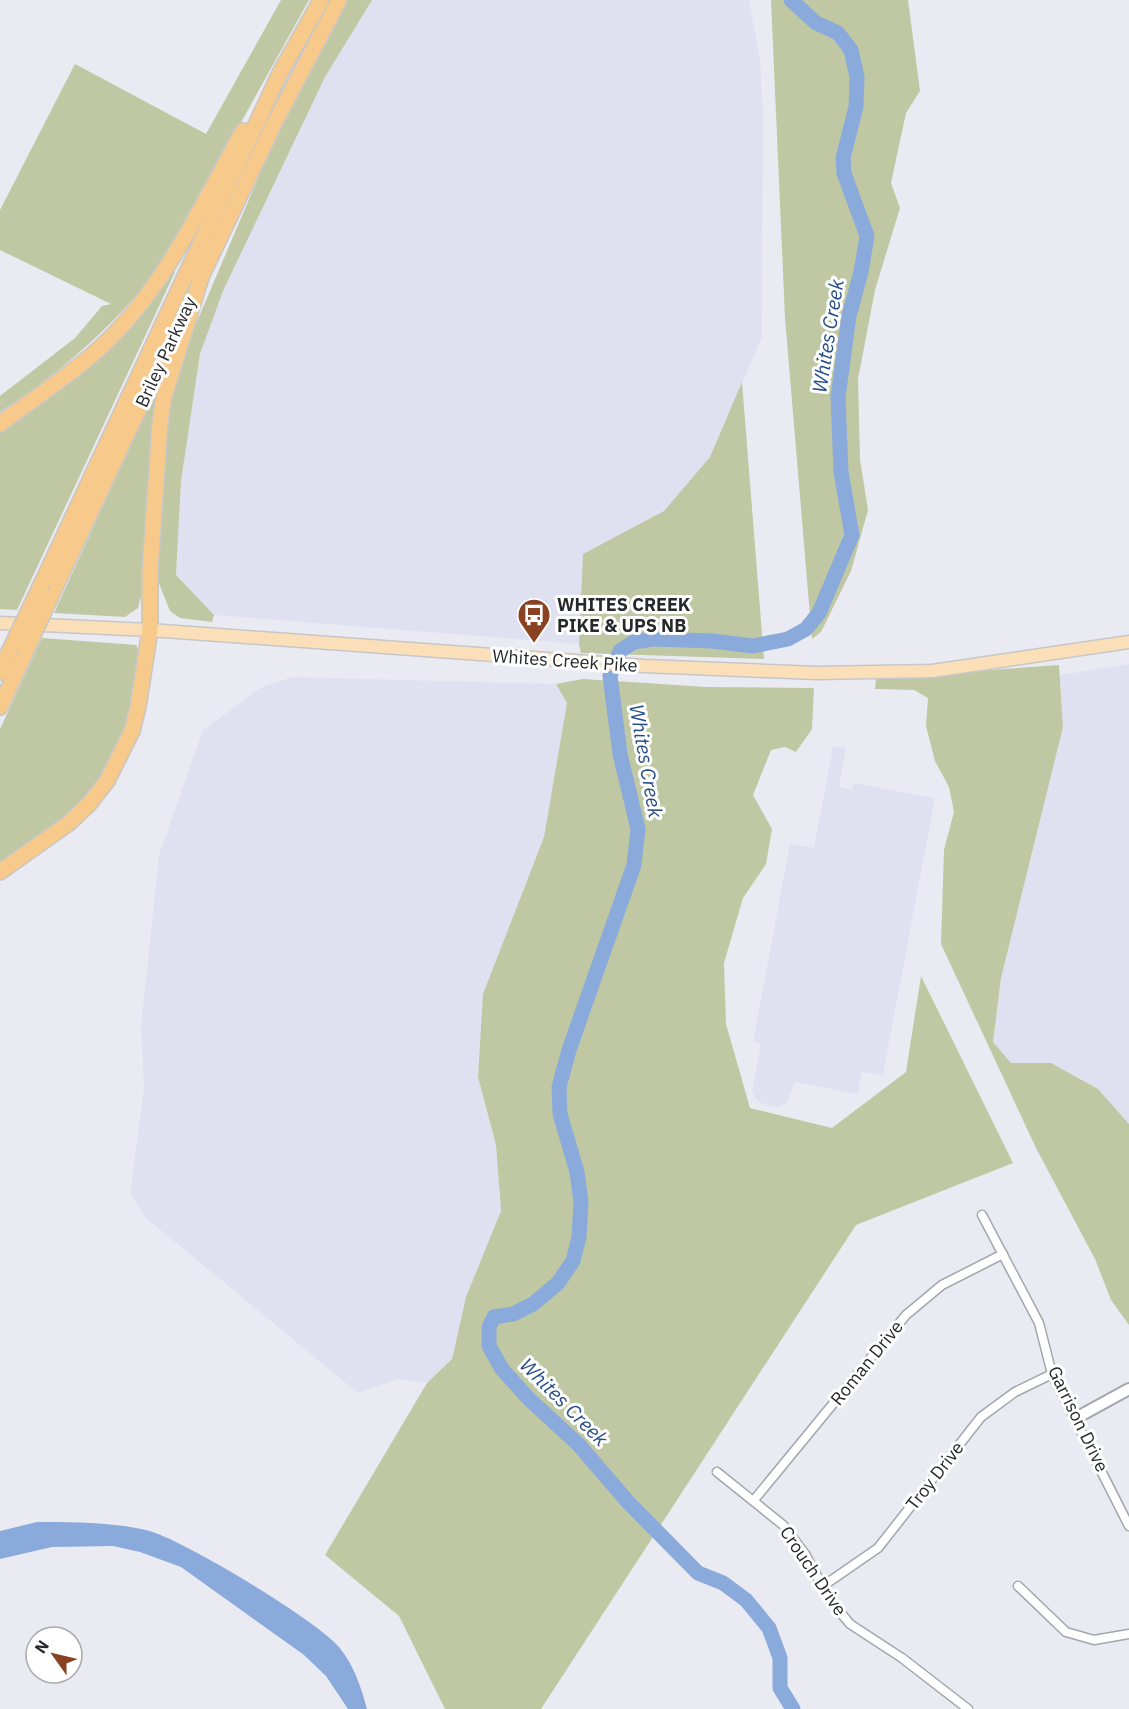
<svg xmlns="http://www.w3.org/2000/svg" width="1129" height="1709" viewBox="0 0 1129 1709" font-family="'IBM Plex Sans',sans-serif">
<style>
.built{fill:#dfe1f0}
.green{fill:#bfc8a2}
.water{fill:#8baadc}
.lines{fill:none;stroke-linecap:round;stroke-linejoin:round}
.river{stroke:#8baadc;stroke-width:15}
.minor-casing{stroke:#a5a6ad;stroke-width:11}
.tertiary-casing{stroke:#a5a6ad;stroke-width:14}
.primary-casing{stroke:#c7c7c8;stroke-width:15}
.motorway-casing{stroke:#c7c7c8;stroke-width:18}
.minor{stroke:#fff;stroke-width:8}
.tertiary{stroke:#fff;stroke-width:10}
.primary{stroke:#fadfb9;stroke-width:12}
.motorway{stroke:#f7c98a;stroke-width:15}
.motorway-bridge-casing{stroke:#c7c7c8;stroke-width:18;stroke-linecap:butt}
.motorway-bridge{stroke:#f7c98a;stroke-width:15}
.labels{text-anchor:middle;stroke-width:6;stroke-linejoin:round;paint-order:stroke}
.street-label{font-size:18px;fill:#27282a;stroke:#fff}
.poi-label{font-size:18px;font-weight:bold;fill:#27282a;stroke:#fff;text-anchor:start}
.water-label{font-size:20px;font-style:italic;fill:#264c89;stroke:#fff}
</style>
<rect width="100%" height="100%" fill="#eaebf2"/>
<g class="built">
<polygon points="372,0 749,0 760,59 763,111 762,337 710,457 664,511 583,554 579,644 214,615 176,575 181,481 200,354 223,291 325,77"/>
<polygon points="1129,664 1129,1124 1098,1089 1051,1063 1011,1063 993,1042 1001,978 1063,727 1060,675"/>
<polygon points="292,677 556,684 567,703 544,837 483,994 478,1077 496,1145 501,1211 466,1297 452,1359 427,1383 398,1379 358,1393 146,1218 130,1193 144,1089 141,1027 159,855 203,730 260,688"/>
<polygon points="833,746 846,748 839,787 852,790 853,783 935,798 883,1075 862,1072 857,1094 795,1082 787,1103 777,1107 761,1103 755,1098 752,1091 761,1044 753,1042 790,844 814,848"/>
</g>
<g class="green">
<path d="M 281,0 L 309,0 L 168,254 C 123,319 66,369 0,412 L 0,396 L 75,338 L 102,306 L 111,304 L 0,250 L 0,210 L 75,64 L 206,134 Z"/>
<polygon points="344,0 372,0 325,77 223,291 200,354 181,481 176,575 214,615 212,622 180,618 170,611 158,581 165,445 171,398 184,352 276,136"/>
<polygon points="771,0 908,0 920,91 906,113 891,183 900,208 875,290 858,379 860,459 868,510 851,571 821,632 812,639 785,318"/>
<polygon points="171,269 175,272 17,610 0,609 0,430 76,374"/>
<polygon points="742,382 764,659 581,653 579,644 583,554 664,511 710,457"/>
<polygon points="154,395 159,396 144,585 138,608 125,617 54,613"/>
<polygon points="42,638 136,645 138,649 132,705 126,727 98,785 68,817 0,866 0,729"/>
<polygon points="1059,665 1063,727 1001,978 993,1042 1011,1063 1051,1063 1098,1089 1129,1124 1129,1325 1111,1300 1095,1259 1036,1148 941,944 944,850 954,812 949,787 935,761 926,726 928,698 914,690 875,689 876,678"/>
<polygon points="583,679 707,687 814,688 812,729 796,752 785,747 771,750 753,795 772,829 766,864 743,898 724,963 726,1024 750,1108 832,1128 906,1072 921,976 1013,1163 856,1225 541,1709 445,1709 399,1616 325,1555 427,1383 452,1359 466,1297 501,1211 496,1145 478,1077 483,994 544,837 567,703 556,684"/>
</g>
<path class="water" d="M 37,1522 C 73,1522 110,1522 146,1530 C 179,1537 318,1621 339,1647 C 354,1665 361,1687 367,1709 L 348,1709 L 326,1676 L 304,1655 L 181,1567 L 140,1552 L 113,1546 L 52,1547 L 0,1559 L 0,1531 Z"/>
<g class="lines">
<polyline class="river" points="791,0 816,23 838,33 851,50 857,77 856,107 843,158 844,173 867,236 861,272 849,316 838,397 841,472 852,535 819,613 806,629 788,639 753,646 712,641 653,639 634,642 620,651 610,676 620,754 638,829 634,865 569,1050 559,1087 560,1114 577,1172 581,1202 579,1237 573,1261 558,1283 533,1304 513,1314 494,1317 489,1327 489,1346 502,1369 529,1399 579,1445 627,1501 698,1573 723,1583 746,1600 769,1628 780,1658 780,1688 793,1709"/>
<g class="minor-casing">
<g id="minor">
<polyline points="982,1215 1039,1323 1052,1374 1129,1526"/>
<polyline points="717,1472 783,1525 805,1554 830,1600 850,1624 902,1658 968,1709"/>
<polyline points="754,1500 906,1315 942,1285 1003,1254"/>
<polyline points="823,1586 878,1548 981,1417 1015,1392 1052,1374"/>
<polyline points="1018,1586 1066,1632 1094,1640 1129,1634"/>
</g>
</g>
<g class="tertiary-casing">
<polyline id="tertiary" points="1076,1418 1129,1389"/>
</g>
<g class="primary-casing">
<polyline id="primary" points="0,623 150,630 645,666 816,673 932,671 1129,642"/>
</g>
<g class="motorway-casing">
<g id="motorway">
<polyline points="200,279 275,122 339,0"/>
<path d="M 0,424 C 34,398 71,375 102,346 C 166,286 201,206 243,131"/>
<polyline points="42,583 280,73 321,0"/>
<polyline points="51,596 179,323"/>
<polyline points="0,672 9,652"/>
<polyline points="0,707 25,653"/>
<polyline points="0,872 69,823 89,804 107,781 132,731 138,707 150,630 150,571 160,423 164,397 203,271"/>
</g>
</g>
<use href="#minor" class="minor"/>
<use href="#tertiary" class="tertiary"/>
<use href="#primary" class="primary"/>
<use href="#motorway" class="motorway"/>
<g class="motorway-bridge-casing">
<g id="motorway-bridge">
<polyline points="9,652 42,583"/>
<polyline points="25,653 51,596"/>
</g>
</g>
<use href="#motorway-bridge" class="motorway-bridge"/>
</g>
<defs>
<g id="bus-pin" transform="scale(1.725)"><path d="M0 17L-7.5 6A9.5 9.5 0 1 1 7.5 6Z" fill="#8a4222" stroke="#fff"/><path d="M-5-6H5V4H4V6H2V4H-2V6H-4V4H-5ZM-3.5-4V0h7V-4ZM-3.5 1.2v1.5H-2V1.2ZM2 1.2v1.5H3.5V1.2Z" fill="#fff"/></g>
</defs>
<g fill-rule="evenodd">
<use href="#bus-pin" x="534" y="615"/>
</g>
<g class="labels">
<g class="street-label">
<text transform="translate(166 352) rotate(-65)" y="6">Briley Parkway</text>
<text transform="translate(565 661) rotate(4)" y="6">Whites Creek Pike</text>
<text transform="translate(867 1363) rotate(-51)" y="6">Roman Drive</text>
<text transform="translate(1078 1419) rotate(64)" y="6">Garrison Drive</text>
<text transform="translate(935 1476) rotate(-52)" y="6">Troy Drive</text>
<text transform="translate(813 1571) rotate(56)" y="6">Crouch Drive</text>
</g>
<g class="poi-label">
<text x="557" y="611">WHITES CREEK<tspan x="557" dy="21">PIKE &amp; UPS NB</tspan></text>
</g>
<g class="water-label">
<text transform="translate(828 336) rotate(-81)" y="7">Whites Creek</text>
<text transform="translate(646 761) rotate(80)" y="7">Whites Creek</text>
<text transform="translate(564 1402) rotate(45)" y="7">Whites Creek</text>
</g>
</g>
<g transform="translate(54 1655) rotate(304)"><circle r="28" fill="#ffffff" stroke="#a9a9aa" stroke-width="1.5"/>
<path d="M0-4.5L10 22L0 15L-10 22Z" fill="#8a4222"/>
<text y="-9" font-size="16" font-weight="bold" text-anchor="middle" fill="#27282a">N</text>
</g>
</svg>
